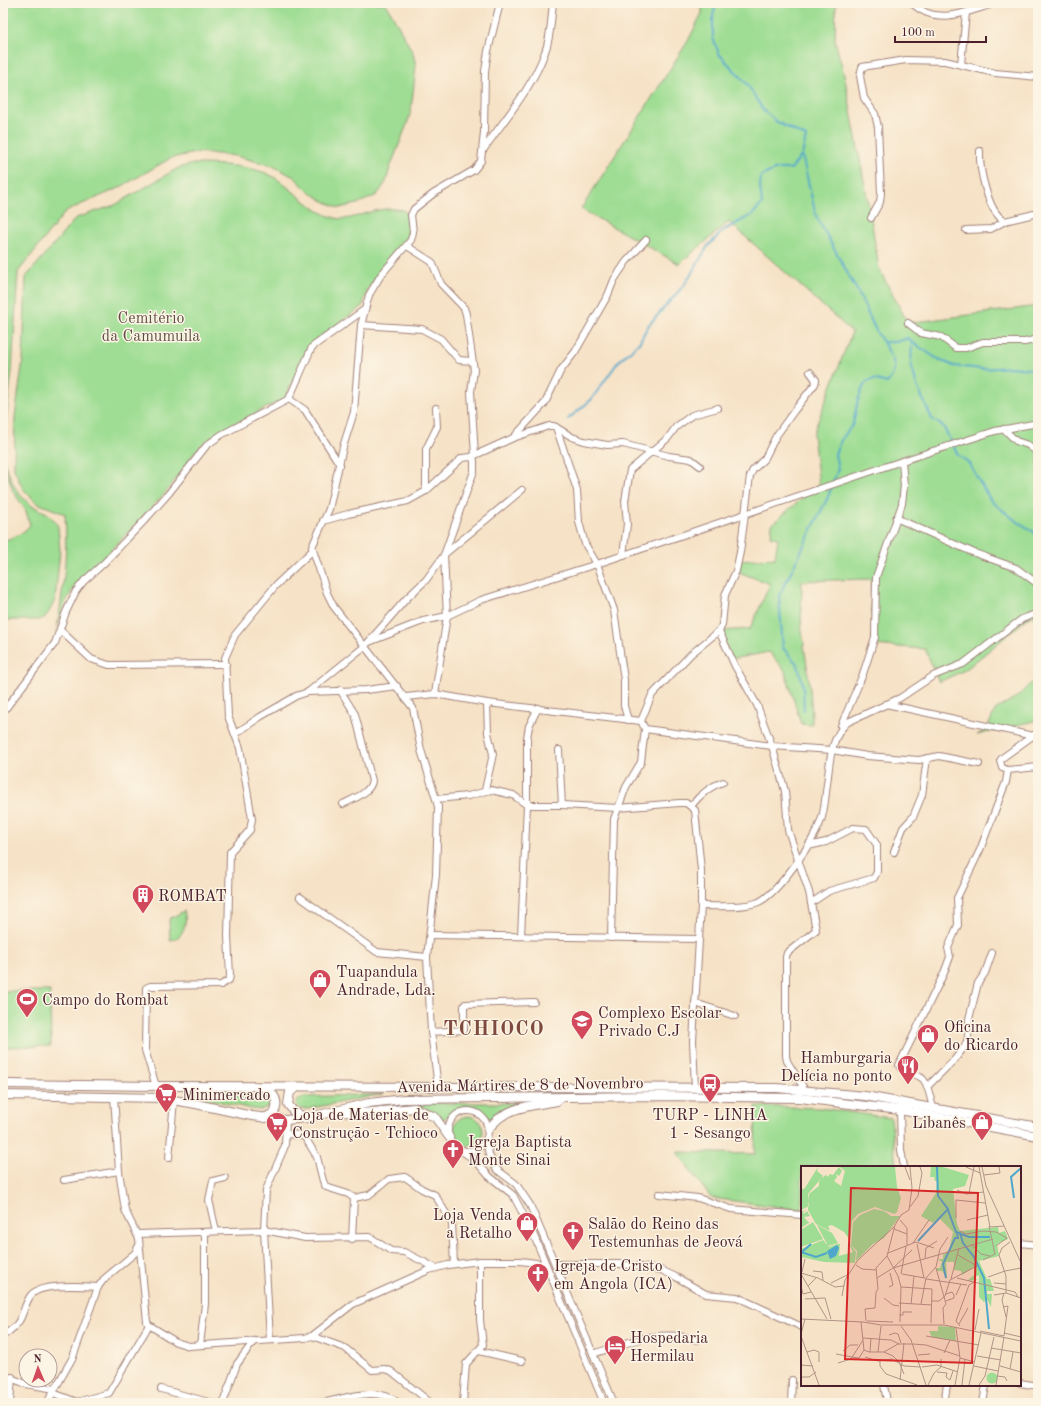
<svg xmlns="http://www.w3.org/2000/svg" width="1041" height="1406" viewBox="0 0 1041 1406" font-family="'Old Standard TT',serif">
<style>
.green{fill:#9edd93;stroke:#747e5f}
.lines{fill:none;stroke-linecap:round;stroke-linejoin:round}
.stream{stroke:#4fa7cc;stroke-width:2}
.minor-casing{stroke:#a08078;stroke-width:8}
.major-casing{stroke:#a08078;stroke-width:10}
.minor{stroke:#fff;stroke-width:6}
.major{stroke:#fff;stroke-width:8}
.labels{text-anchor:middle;stroke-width:3;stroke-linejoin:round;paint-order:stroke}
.park-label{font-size:16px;fill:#5f4e45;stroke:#fcf5e5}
.poi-label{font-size:16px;fill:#4a1f2b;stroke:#fcf5e5;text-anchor:start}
.street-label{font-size:16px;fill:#4a1f2b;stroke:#fcf5e5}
.district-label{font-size:20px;font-weight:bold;letter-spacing:1px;fill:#7f4b40;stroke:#fcf5e5}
.inset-river{fill:none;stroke:#4fa7cc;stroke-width:2}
.inset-road{fill:none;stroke:#b19488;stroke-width:1}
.view{fill:#d62828;fill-opacity:0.15;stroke:#d62828;stroke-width:2}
.inset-edge{fill:none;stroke:#4a1f2b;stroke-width:2}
</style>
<rect width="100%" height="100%" fill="#fcf5e5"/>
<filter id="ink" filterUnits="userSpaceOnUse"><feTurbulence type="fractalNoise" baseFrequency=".025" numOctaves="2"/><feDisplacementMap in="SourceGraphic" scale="8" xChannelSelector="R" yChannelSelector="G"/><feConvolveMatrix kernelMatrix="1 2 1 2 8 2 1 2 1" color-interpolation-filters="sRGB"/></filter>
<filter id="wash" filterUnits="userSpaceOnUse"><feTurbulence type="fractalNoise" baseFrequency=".012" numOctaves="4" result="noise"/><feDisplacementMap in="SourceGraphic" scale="16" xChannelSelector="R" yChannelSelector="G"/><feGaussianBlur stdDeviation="0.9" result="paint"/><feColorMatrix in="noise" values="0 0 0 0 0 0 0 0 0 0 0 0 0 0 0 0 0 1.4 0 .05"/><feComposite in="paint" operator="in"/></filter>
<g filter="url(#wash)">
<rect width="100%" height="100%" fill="#f6e2c6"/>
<g class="green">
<polygon points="3,3 386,3 413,53 416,66 411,111 407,124 390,168 386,182 377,195 357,204 339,208 322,200 306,189 294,177 273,166 236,156 200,152 171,158 117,189 66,211 18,272 12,371 5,429 3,425"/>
<path d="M 702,3 L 836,3 L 835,41 L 844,74 L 871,218 L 879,269 L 908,323 L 1038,306 L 1038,624 L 1032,615 L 965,670 L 939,682 L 925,649 L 873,645 L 871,579 L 802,581 C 802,597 800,615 802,630 C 806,662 812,692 812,725 L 801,724 L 785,671 L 769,652 L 732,659 L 719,631 L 750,629 L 770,584 L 736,571 L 738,560 L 775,558 L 778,538 L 771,537 L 772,524 L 819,484 L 813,434 L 852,332 L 729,222 L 679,264 L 581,209 L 688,41 L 702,13 Z"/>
<path d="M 193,164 C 216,164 254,165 274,177 C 294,190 311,211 335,218 C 348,222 366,212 379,210 C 387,208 396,209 404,210 C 409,218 410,227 408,236 L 368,289 L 362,307 L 316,340 L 308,347 L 285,398 L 218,433 L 205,442 L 195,452 L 168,490 L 101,561 L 73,589 L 65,603 L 56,632 C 63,593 68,554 65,514 L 37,503 L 23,489 L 14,469 L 15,417 L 23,360 L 26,277 L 76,218 L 115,205 L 178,168 Z"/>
<path d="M 3,460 L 14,486 L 21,496 L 32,506 L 47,513 L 55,521 L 58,527 L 60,550 L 55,600 L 49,612 L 44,618 L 38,620 L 3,620 L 3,541 C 14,537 23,534 30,525 L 26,511 L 13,491 Z"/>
<polygon points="1038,671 1038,720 977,735 987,729 995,710 1018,696 1035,679"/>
<path d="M 184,911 C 188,923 183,939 170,940 L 169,919 Z"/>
<polygon points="4,991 50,991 51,1046 5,1047"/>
<polygon points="186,1094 261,1096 268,1099 269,1106 261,1110 252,1109"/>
<polygon points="383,1094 307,1109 300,1109 296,1106 297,1101 304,1097"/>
<path d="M 433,1103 L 519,1103 L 500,1110 L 490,1120 C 480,1111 469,1100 453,1111 C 450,1114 448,1117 443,1119 C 420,1100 408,1106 380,1108 Z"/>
<polygon points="756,1106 821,1108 891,1118 896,1167 802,1167 802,1210 711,1198 677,1152 755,1154"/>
<circle cx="468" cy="1131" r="15"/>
</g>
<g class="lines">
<g class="stream">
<polyline points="802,155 816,216 858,292 877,333 883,342 896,342 908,338 912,342 911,364 917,386 932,419 943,426 958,455 968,462 991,501 1015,520 1034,532 1038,541"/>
<polyline points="912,342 936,358 954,366 982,369 1011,367 1038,370"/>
<polyline points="568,419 591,400 618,362 639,343 648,326 685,284 708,246 724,230 752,215 762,204 760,187 761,176 777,169 791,169 802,155 806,137 777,122 763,110 748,85 719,54 713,38 713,15 717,3"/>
<path d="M 804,710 L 803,685 L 798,665 L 783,648 L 779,596 L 828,497 L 838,469 L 835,454 L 841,440 L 853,424 L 858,400 L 865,383 L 873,379 L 887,383 C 901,368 892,357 883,342"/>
</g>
</g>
</g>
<g filter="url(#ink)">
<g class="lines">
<g class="minor-casing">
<g id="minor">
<path d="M 912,3 C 937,28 970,10 997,3"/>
<polyline points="961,64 966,13"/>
<path d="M 484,149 C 505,118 532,89 545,52 C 551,37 551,19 553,3"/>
<path d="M 980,151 C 979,169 988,213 1005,221"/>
<polyline points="871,218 880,202 881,193 878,127 875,114 864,98 860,76 862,67 906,60 945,61 995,73 1038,77"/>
<polyline points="966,230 991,229 1005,221 1038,213"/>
<polyline points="407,246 432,262 441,284 464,308 466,314 474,370 471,392 475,455"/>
<polyline points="908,323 921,333 941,337 956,348 966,348 983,342 1025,342 1038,339"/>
<polyline points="361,325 422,329 441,339 459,360 472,361"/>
<polyline points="289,399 305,410 340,465"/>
<polyline points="556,427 577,490 579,522 585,544 597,564 614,610 624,680 624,706 628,720"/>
<polyline points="1004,429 1016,441 1028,445 1038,453"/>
<polyline points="514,437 545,403 561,370 575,352 608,295 614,280 626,262 646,240"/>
<polyline points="426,491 426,449 437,427 436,408"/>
<polyline points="896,518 972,552 1016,568 1038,584"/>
<polyline points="323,521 348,514 408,501 426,491 462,458 471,457 513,438 549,426 554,426 572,437 584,441 607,445 623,444 669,456 691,459 700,466"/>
<polyline points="446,553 522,490"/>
<polyline points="623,555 627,524 625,501 630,470 668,438 676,427 692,415 718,408"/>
<polyline points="61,631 91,659 109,665 226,664"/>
<polyline points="719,631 735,666 757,705 772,746 785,791 788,830 809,892 816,930 787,953 786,957 786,1056 787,1061 805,1090"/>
<polyline points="369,642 423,621 447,616 481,600 597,564 902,461 995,431 1038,423"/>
<path d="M 340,690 L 355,714 L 372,781 C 370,793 353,799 343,804"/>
<polyline points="308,692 365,646 407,598 426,580 444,555 474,471 474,460 471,457"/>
<polyline points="435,694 447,616 444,555"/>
<polyline points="406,697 435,694 487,703 641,721"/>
<polyline points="886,704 1038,737"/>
<polyline points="3,712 55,643 66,612 76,591 84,581 104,563 144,521 169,493 207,445 221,435 289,399 312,347 364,310"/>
<polyline points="841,726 863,674 875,637 876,577 902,504 904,486 902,461"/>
<polyline points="645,729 772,746 832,750 867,756 919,760 939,756 979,764"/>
<polyline points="1038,732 1002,758 1000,761 1002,768 1008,770 1038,767"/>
<polyline points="235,734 260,717 296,696 308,692 366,690 397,686"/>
<polyline points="559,750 562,805"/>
<polyline points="485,790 493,754 488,733 487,703"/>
<polyline points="436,799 468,796 491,790 513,795 527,805 562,805 618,808 679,803 686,803 695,810 701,870 701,906 693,1041 695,1088"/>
<path d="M 691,806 C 699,796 710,786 723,782"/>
<polyline points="808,846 826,842 853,828 866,829 877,845 877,872 874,878 829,891 811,903"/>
<polyline points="894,852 903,828 913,817 922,795 927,758"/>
<polyline points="300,897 377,952 427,957"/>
<path d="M 701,906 C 718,906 739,908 756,903 C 776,897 812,843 820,823 C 825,812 825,797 827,784 C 830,762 830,737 848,722 L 900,698 L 933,676 L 963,664 L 1022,619 L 1038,613"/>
<polyline points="430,935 698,939"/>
<polyline points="521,936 527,805 527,738 529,726 538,708"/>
<polyline points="611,938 614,819 626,787 641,762 645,729 641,721 652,695 691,654 719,631 722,625 725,595 736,571 740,552 750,476 753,470 765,458 776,436 794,411 815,384 816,380 810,372"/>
<polyline points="695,1003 735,1016"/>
<polyline points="431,1032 464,1030 464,1006 465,1004 534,1002"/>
<polyline points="156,1086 145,1050 146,988 150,986 221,985 229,980 230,976 228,936 230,852 250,830 252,819 240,748 228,716 225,658 235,635 276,585 313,550"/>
<polyline points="438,1087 431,1032 427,957 436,875 438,807 436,799 421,750 413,708 334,607 327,593 312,547 329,509 343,447 354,412 361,325 369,295 381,275 411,240 413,232 411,215 414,209 433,194 474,170 481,161 484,132 485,71 488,51 500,3"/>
<polyline points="927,1087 955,1059 965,1046 968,1038 969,1019 978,983 985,973 992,953"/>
<polyline points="114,1096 119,1171 125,1210 139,1239 147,1322 149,1325 176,1342 189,1346 305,1338 312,1336 353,1304 429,1270 448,1265 480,1261 520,1261 545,1264"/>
<path d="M 933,1107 C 930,1099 929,1086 923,1079 C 916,1072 902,1074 899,1065 L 944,973 L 950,957 L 948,948 L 958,925 L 957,898 L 980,850 L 1006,782 L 1008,770"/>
<polyline points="900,1110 901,1150 904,1167"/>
<circle cx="468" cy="1131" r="20"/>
<polyline points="286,1134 301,1135 306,1139 317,1157 323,1181 326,1187 348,1194 354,1198 369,1195 389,1179 405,1177 422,1189 435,1195 450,1220 452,1224 454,1264"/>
<polyline points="486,1139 489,1155 496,1169 516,1184 530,1205 614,1403"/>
<polyline points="457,1148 475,1160 489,1176 513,1195 532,1231 604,1403"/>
<polyline points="169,1158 174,1100"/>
<polyline points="64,1180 119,1171"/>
<polyline points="659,1194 698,1198 731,1209 802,1215"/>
<polyline points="216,1231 209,1200 213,1181 225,1178"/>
<polyline points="137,1234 264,1230 305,1238 370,1237 391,1251 404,1252 436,1268"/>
<polyline points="352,1239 354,1198"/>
<polyline points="1020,1243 1038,1245"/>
<polyline points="555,1264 620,1264 661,1270 676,1277 706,1294 737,1297 802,1327"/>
<path d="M 3,1336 C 8,1332 16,1327 19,1321 C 24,1313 25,1303 31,1295 C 40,1283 84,1286 98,1287"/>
<polyline points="312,1336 345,1348 372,1370 385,1369 391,1371 431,1403"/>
<polyline points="270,1340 264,1230 266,1190 285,1146 286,1120"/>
<polyline points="200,1345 205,1304 205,1232"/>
<polyline points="479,1351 522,1361"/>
<path d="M 593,1354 C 630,1342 658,1328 697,1340"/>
<polyline points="3,1375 26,1384 55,1389"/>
<polyline points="1020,1383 1038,1386"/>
<polyline points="884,1385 887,1402"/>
<polyline points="161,1389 212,1403"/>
<polyline points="53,1393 77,1402 109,1393 149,1325"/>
<polyline points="10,1403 12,1377"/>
<polyline points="47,1403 73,1357 98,1287 104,1279 135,1253 138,1247"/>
<polyline points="223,1403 237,1364 254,1341"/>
<path d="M 321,1403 C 344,1399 379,1385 398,1403"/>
<polyline points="463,1403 466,1364 483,1345 480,1320 480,1261"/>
<polyline points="791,1403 792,1380"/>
<polyline points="944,1403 947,1385"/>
<polyline points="983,1403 986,1385"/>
</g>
</g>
<g class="major-casing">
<g id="major">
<polyline points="3,1084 156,1086 777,1088 865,1096 1038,1127"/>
<path d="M 263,1087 C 274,1093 280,1101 274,1113 L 264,1118"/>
<polyline points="298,1087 290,1092 288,1104 293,1111 306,1118"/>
<polyline points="3,1095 162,1098 196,1104 252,1116 286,1120 306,1118 369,1103 404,1099 658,1096 800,1098 900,1110 1038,1136"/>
<polyline points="340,1112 363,1113 414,1108 435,1117 449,1137"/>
<path d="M 488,1130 C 504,1106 531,1106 557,1101"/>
</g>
</g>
<use href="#minor" class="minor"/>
<use href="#major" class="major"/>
</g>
</g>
<defs>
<g id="building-pin" transform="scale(1.15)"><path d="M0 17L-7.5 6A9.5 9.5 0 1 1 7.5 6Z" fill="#d1495b" stroke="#fcf5e5"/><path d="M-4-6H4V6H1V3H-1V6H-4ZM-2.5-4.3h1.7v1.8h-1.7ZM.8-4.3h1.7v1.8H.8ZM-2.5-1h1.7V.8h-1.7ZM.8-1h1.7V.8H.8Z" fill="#fff"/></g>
<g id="shop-pin" transform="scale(1.15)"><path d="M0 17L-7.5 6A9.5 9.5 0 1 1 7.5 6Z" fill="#d1495b" stroke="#fcf5e5"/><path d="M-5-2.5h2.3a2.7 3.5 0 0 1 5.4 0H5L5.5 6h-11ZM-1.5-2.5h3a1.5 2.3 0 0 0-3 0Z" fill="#fff"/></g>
<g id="stadium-pin" transform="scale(1.15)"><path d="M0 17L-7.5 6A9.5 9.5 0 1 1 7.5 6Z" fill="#d1495b" stroke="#fcf5e5"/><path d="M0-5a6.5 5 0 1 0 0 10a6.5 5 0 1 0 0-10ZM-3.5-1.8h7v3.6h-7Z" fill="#fff"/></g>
<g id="school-pin" transform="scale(1.15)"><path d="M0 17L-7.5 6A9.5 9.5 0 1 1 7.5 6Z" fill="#d1495b" stroke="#fcf5e5"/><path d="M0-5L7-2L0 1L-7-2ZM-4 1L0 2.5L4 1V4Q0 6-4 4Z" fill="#fff"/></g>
<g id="restaurant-pin" transform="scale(1.15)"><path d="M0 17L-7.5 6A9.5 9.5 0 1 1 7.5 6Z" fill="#d1495b" stroke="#fcf5e5"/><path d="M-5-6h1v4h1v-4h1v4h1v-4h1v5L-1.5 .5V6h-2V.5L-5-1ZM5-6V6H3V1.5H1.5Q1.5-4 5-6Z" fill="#fff"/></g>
<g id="bus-pin" transform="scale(1.15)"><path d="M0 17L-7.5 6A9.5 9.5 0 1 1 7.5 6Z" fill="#d1495b" stroke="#fcf5e5"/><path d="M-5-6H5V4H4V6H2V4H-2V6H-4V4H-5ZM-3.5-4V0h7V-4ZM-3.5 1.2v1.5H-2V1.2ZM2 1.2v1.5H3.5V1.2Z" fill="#fff"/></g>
<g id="supermarket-pin" transform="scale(1.15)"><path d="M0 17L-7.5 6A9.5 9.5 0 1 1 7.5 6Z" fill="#d1495b" stroke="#fcf5e5"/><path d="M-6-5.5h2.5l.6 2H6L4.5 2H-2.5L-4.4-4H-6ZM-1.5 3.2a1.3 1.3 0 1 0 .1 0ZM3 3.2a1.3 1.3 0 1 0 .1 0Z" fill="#fff"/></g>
<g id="church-pin" transform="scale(1.15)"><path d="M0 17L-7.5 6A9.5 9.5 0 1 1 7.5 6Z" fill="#d1495b" stroke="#fcf5e5"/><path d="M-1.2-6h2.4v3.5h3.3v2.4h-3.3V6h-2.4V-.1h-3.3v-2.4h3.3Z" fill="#fff"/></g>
<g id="hotel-pin" transform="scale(1.15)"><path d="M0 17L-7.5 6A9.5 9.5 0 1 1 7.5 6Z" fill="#d1495b" stroke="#fcf5e5"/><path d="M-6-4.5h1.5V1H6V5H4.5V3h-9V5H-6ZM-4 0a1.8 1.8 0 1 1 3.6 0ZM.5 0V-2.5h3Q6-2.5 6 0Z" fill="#fff"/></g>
</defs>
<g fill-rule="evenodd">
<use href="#building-pin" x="143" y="895"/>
<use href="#shop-pin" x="320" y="980"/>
<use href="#stadium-pin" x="27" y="999"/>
<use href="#school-pin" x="582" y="1021"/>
<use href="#shop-pin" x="928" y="1035"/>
<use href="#restaurant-pin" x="908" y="1066"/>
<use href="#bus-pin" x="710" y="1084"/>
<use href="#supermarket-pin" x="166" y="1094"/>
<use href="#shop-pin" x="982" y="1122"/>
<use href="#supermarket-pin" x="277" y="1123"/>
<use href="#church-pin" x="453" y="1150"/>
<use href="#shop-pin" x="527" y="1223"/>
<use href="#church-pin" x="573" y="1232"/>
<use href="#church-pin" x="538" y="1274"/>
<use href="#hotel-pin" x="615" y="1346"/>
</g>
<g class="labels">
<g class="park-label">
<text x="151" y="323">Cemitério<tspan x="151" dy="18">da Camumuila</tspan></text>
</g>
<g class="poi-label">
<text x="158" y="901">ROMBAT</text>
<text x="336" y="977">Tuapandula<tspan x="336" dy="18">Andrade, Lda.</tspan></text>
<text x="42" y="1005">Campo do Rombat</text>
<text x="598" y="1018">Complexo Escolar<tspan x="598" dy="18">Privado C.J</tspan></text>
<text x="944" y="1032">Oficina<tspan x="944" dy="18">do Ricardo</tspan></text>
<text x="892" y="1063" text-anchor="end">Hamburgaria<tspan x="892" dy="18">Delícia no ponto</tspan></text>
<text x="182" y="1100">Minimercado</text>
<text x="292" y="1120">Loja de Materias de<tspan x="292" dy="18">Construção - Tchioco</tspan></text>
<text x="710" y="1120" text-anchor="middle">TURP - LINHA<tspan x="710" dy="18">1 - Sesango</tspan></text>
<text x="966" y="1128" text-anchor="end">Libanês</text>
<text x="468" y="1147">Igreja Baptista<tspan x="468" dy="18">Monte Sinai</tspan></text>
<text x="512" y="1220" text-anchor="end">Loja Venda<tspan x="512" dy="18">a Retalho</tspan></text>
<text x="588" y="1229">Salão do Reino das<tspan x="588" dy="18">Testemunhas de Jeová</tspan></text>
<text x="554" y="1271">Igreja de Cristo<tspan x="554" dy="18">em Angola (ICA)</tspan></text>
<text x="630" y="1343">Hospedaria<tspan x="630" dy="18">Hermilau</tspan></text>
</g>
<g class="street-label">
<text transform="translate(520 1084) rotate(-1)" y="6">Avenida Mártires de 8 de Novembro</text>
</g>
<g class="district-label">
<text x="494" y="1035">TCHIOCO</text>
</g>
</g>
<g transform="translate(801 1166)">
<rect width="220" height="220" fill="#f6e2c6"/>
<path d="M 17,1 L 16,5 L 22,10 L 7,28 L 8,40 L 0,44 L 0,24 L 4,22 ZM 38,1 L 41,5 L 38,10 L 35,8 L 36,11 L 33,15 L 40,20 L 44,5 L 39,1 L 94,1 L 96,21 L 100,32 L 96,46 L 93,48 L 74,41 L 57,48 L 51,55 L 49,74 L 43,66 L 31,59 L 27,60 L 29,65 L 15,58 L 7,44 L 8,28 L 18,20 L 18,14 L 25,9 L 28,11 L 28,8 L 32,9 ZM 130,1 L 142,1 L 168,9 L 164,20 L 152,23 L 156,58 L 159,65 L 197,61 L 198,67 L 204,65 L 207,73 L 196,78 L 198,90 L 178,95 L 186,113 L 189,113 L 193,125 L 186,125 L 186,128 L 191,128 L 190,141 L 186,133 L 183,136 L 178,131 L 178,109 L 174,111 L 176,114 L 166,115 L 173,109 L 173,101 L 161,109 L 160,105 L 153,104 L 153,96 L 145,96 L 146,113 L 141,105 L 136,105 L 135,102 L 139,102 L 141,96 L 137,93 L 142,93 L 142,89 L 148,84 L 152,66 L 138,52 L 132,57 L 120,50 L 135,27 L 136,15 L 134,15 L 133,11 L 129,11 ZM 6,43 L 2,46 L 3,48 L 6,45 L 9,50 L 3,51 L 7,56 L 9,56 L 0,62 L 0,46 ZM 73,43 L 83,45 L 90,50 L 99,50 L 83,72 L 72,78 L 55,95 L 56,85 L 50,79 L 52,56 L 59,49 ZM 12,56 L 22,73 L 0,81 L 0,64 ZM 16,59 L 31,67 L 37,77 L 27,80 ZM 22,74 L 28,81 L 36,78 L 49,78 L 55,86 L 54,97 L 23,96 L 0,91 L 0,83 ZM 39,78 L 48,78 L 52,86 L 38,90 ZM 137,160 L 154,161 L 155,175 L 131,171 L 128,165 L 137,165 ZM185.5 212a5.5 5.5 0 1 1 11 0a5.5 5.5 0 1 1-11 0Z" fill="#9edd93" fill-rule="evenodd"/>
<path d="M 36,79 L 38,82 L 35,90 L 29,93 L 26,85 Z" fill="#4fa7cc"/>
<path class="inset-river" d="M 213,32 L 210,11 L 220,2M 147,44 L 155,66 L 159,67 L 162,77 L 173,91 L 183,112 L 188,163M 160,68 L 168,71 L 189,71M 117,75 L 147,43 L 137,30 L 136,1M 0,86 L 15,91 L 26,87M 1,86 L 10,78M 145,112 L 142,98 L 154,72 L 157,72 L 156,67"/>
<path class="inset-road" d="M 104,1 L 109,14M 165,1 L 179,7M 178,1 L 189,61 L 203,60M 181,1 L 185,20 L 220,97M 183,9 L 199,7 L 198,1M 156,24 L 165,28 L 183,26M 168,27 L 173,1M 109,41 L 117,30 L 121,7 L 119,1M 155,52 L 155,34 L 184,37M 99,54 L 106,62 L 106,79M 166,54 L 187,49M 93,63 L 106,68M 159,65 L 165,68 L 182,65 L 195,66 L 206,72M 112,77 L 128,54M 116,78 L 123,112M 170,78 L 180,88 L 189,90M 195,80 L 206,72M 87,87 L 115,76 L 133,82M 124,92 L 125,82 L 136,75M 182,94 L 194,88 L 188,60M 55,99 L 61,103 L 75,104M 92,102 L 192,73M 135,102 L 145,138 L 142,142 L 143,158M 12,105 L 21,106 L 22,114M 204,105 L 220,102M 1,106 L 4,93M 0,107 L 17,112 L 34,121 L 43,120M 0,108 L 26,153M 100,108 L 105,80M 101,108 L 124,112M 187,111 L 204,105M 76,112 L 92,102 L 111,84M 156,112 L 214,126 L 217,131M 125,113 L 166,119M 150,113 L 158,82M 30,117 L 46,109M 193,117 L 205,118M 0,120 L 2,128 L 10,126M 7,120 L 16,111M 88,121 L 92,119 L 89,107M 100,121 L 131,123 L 130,157M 203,127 L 201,134 L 205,151M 205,127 L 205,110 L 198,89 L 201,82 L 209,76M 145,128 L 151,126 L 153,129 L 153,132 L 145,135M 155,129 L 160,118M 193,129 L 205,127 L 220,132M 41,130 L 44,114 L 57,94 L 93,61M 83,132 L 92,139 L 98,140M 4,133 L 24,132 L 30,153M 131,135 L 138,135 L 144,130 L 149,114 L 176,100 L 157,89M 98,137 L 131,139M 110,138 L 113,110M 120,138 L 125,112 L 135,101 L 139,83 L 147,71M 202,141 L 207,140 L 203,170M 98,149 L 102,149 L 102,146 L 111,146M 0,153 L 62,156 L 80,159 L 143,159 L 220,175M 65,155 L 64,143 L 74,142 L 75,126 L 77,123 L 75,102 L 86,90M 66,155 L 92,156M 99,156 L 100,121 L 97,110 L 86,90 L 94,59 L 100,49 L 108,44 L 111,22 L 109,1M 158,158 L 167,142M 100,160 L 110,174 L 125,219M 159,160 L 155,155 L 168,119 L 173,116M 174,164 L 178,143M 179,165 L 203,170M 203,167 L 220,171M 0,168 L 4,153M 88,169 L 94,167 L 97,168 L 100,177M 0,170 L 18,219M 125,170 L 178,179M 62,172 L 90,174 L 98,178M 112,178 L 125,179 L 159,190M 190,182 L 220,187M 63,184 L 68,186 L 83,186 L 92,190 L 98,196 L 103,208M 42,185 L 49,179 L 57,179M 6,186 L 13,184 L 18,186 L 18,196M 69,186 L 70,172M 77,186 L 80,160M 83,186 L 97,178 L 111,178M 143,187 L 149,174M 35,188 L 51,191M 117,189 L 129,188M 176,190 L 200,194M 51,191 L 58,192 L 63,184 L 60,156M 64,191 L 77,195 L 91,193 L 103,200 L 120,201M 159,192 L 174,196M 79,194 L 79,200 L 85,208 L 116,219M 37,197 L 50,193 L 62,174M 0,199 L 12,200M 173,200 L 197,205M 199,200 L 220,206M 121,201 L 136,199 L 157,206M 209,203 L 212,186M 136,206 L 146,207 L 145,211 L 149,214 L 152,205M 196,210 L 204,211 L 206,215M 0,211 L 8,211 L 15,206M 99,214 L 103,177M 127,219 L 133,207 L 140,201 L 140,193M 154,219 L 159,192 L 155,162M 161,219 L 164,193M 168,219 L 180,167M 178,219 L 184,210 L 193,171M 195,219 L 203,171"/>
<path class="view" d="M 50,22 L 177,27 L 171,197 L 44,193 Z"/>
<rect width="220" height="220" class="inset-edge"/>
</g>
<rect width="1041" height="1406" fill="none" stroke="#fcf5e5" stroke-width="16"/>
<g transform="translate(38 1368) rotate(358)"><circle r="19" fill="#fcf5e5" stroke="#b59f9b"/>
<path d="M0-3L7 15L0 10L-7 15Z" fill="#d1495b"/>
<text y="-6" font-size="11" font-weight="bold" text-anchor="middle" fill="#4a1f2b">N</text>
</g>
<path d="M895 36v6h91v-6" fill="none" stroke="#4a1f2b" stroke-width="2"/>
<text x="901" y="36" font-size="12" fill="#4a1f2b" stroke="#fcf5e5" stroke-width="3" paint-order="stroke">100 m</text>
</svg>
